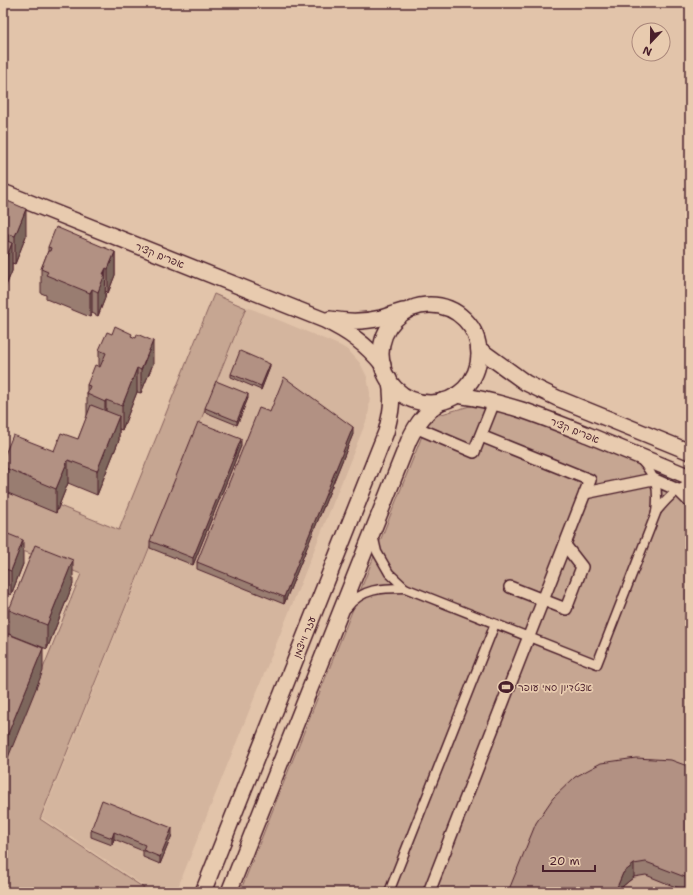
<svg xmlns="http://www.w3.org/2000/svg" width="693" height="895" viewBox="0 0 693 895" font-family="'Shantell Sans','Playpen Sans Hebrew',sans-serif">
<style>
.built{fill:#d4b59e}
.green{fill:#c6a692;stroke:#88625e}
.lines{fill:none;stroke-linecap:round;stroke-linejoin:round}
.service-casing{stroke:#4a1f2b;stroke-width:11}
.pedestrian-casing{stroke:#4a1f2b;stroke-width:14}
.minor-casing{stroke:#4a1f2b;stroke-width:18}
.service{stroke:#e8cbaf;stroke-width:8}
.pedestrian{stroke:#e8cbaf;stroke-width:11}
.minor{stroke:#e8cbaf;stroke-width:15}
.wall{fill:#997d71;stroke:#4a1f2b}
.shaded-wall{fill:#7d665c;stroke:#4a1f2b}
.building{fill:#b29183;stroke:#4a1f2b}
.labels{text-anchor:middle;stroke-width:3.5;stroke-linejoin:round;paint-order:stroke}
.street-label{font-size:10px;fill:#4a1f2b;stroke:#e8cbaf}
.poi-label{font-size:10px;fill:#4a1f2b;stroke:#e8cbaf;text-anchor:start}
</style>
<rect width="100%" height="100%" fill="#e2c4aa"/>
<filter id="ink" filterUnits="userSpaceOnUse"><feTurbulence type="fractalNoise" baseFrequency=".025" numOctaves="2"/><feDisplacementMap in="SourceGraphic" scale="8" xChannelSelector="R" yChannelSelector="G"/><feConvolveMatrix kernelMatrix="1 2 1 2 8 2 1 2 1" color-interpolation-filters="sRGB"/></filter>
<g filter="url(#ink)">
<polygon class="built" points="247,307 341,346 349,351 360,363 367,377 370,393 369,410 367,419 176,892 153,892 42,818"/>
<g class="green">
<polygon points="214,294 246,308 40,819 150,892 3,892 3,768 81,574 3,543 3,483 119,530"/>
<polygon points="477,404 505,410 690,482 690,892 240,892 426,426 438,415"/>
</g>
<g class="lines">
<g class="service-casing">
<g id="service">
<path d="M 656,512 C 666,500 675,490 690,484"/>
<path d="M 373,535 L 377,552 L 389,573 L 405,588 L 597,664 L 656,513 C 659,488 657,478 640,459"/>
<path d="M 347,608 C 361,588 383,588 405,588"/>
<polyline points="389,892 495,624"/>
</g>
</g>
<g class="pedestrian-casing">
<g id="pedestrian">
<polyline points="415,427 474,452 494,402"/>
<polyline points="585,493 653,479 678,490 690,502"/>
<polyline points="510,587 566,609 582,567 565,545"/>
<polyline points="429,892 590,480 481,436"/>
</g>
</g>
<g class="minor-casing">
<g id="minor">
<path d="M 3,192 L 324,320 C 349,332 366,344 383,365"/>
<circle cx="430" cy="354" r="49"/>
<path d="M 330,319 C 347,322 365,322 381,318 C 388,316 395,313 403,311"/>
<polyline points="479,349 526,383 557,398 690,452"/>
<path d="M 456,395 C 504,401 543,417 588,435 C 622,449 656,463 690,477"/>
<path d="M 203,892 L 386,432 C 391,414 394,398 389,379"/>
<path d="M 229,892 L 409,440 C 417,423 426,411 442,401"/>
</g>
</g>
<use href="#service" class="service"/>
<use href="#pedestrian" class="pedestrian"/>
<use href="#minor" class="minor"/>
</g>
<g class="wall">
<polygon points="3,199 26,236 15,264 12,263 12,271 3,293"/>
<polygon points="48,247 115,252 115,275 108,293 106,291 105,298 98,316 92,313 90,317 46,299 46,295 41,293 41,269 48,251"/>
<polygon points="112,334 132,336 153,364 141,393 137,392 122,430 119,429 119,440 97,495 68,483 56,513 3,491 3,459 54,451 78,439 87,417 87,385 99,367 99,350"/>
<polygon points="270,367 261,390 231,377 231,374"/>
<polygon points="248,398 237,425 205,412 205,408"/>
<polygon points="270,412 353,434 284,604 197,569 197,562"/>
<polygon points="241,446 193,565 150,548 150,541"/>
<polygon points="3,532 23,564 11,595 3,592"/>
<polygon points="73,584 47,649 9,634 9,610"/>
<polygon points="690,767 690,892 688,892 646,875 634,877 623,886 620,892 508,892"/>
<polygon points="91,830 172,835 160,864 143,857 143,851 114,839 112,845 91,837"/>
</g>
<g class="shaded-wall">
<polygon points="26,209 26,236 15,264 15,236"/>
<polygon points="8,234 8,254 12,243 12,271 3,293 3,266 5,240"/>
<polygon points="115,252 115,275 108,293 108,269"/>
<polygon points="106,268 105,298 98,316 98,292"/>
<polygon points="92,289 92,313 90,317 90,293"/>
<polygon points="153,341 153,364 141,393 141,370"/>
<polygon points="270,364 270,367 261,390 261,386"/>
<polygon points="137,368 137,392 122,430 122,406"/>
<polygon points="248,394 248,398 237,425 237,421"/>
<polygon points="106,400 106,423 105,426 105,402"/>
<polygon points="119,416 119,440 97,495 97,471"/>
<polygon points="353,427 353,434 284,604 284,597"/>
<polygon points="241,439 241,446 193,565 193,558"/>
<polygon points="68,460 68,483 56,513 56,489"/>
<polygon points="23,540 23,564 11,595 11,571"/>
<polygon points="73,560 73,584 47,649 47,625"/>
<polygon points="43,648 43,671 3,770 3,746"/>
<polygon points="172,828 172,835 160,864 160,857"/>
<polygon points="114,832 114,839 112,845 112,838"/>
<polygon points="634,864 634,877 623,886 620,892 615,892 623,873"/>
</g>
<g class="building">
<polygon points="3,199 26,209 15,236 8,234 5,240 12,243 3,266"/>
<polygon points="56,227 115,252 108,269 106,268 103,274 105,274 98,292 92,289 90,293 46,275 48,272 41,269 48,251 50,251 51,248 48,247"/>
<polygon points="115,326 132,334 131,336 136,338 137,334 153,341 141,370 137,368 122,406 106,400 105,402 87,394 90,386 87,385 95,365 100,367 106,353 99,350 107,332 112,334"/>
<polygon points="240,351 270,364 261,386 231,374"/>
<polygon points="284,377 353,427 284,597 197,562 259,408 270,412"/>
<polygon points="216,381 248,394 237,421 205,408"/>
<polygon points="91,405 119,416 97,471 68,460 56,489 3,467 3,459 13,435 54,451 61,433 78,439"/>
<polygon points="198,422 241,439 193,558 150,541"/>
<polygon points="3,532 23,540 11,571 3,568"/>
<polygon points="35,545 73,560 47,625 9,610"/>
<polygon points="3,632 43,648 3,746"/>
<polygon points="636,758 671,760 690,767 690,879 646,862 634,864 623,873 615,892 508,892 536,823 553,798 575,777 601,763"/>
<polygon points="102,800 172,828 160,857 143,850 145,845 114,832 112,838 91,830"/>
</g>
</g>
<defs>
<g id="stadium-bare" transform="scale(1.2)"><path d="M0-5a6.5 5 0 1 0 0 10a6.5 5 0 1 0 0-10ZM-3.5-1.8h7v3.6h-7Z" fill="#4a1f2b" stroke="#e8cbaf" stroke-width="2.5" paint-order="stroke"/></g>
</defs>
<g fill-rule="evenodd">
<use href="#stadium-bare" x="506" y="687"/>
</g>
<g class="labels">
<g class="street-label">
<text transform="translate(160 255) rotate(22)" y="4">אפרים קציר</text>
<text transform="translate(575 430) rotate(22)" y="4">אפרים קציר</text>
<text transform="translate(304 637) rotate(-68)" y="4">עזר וייצמן</text>
</g>
<g class="poi-label">
<text x="518" y="691">אצטדיון סמי עופר</text>
</g>
</g>
<rect width="693" height="895" fill="none" stroke="#e8cbaf" stroke-width="16"/>
<rect x="8" y="8" width="677" height="879" fill="none" stroke="#4a1f2b" stroke-width="1.5" filter="url(#ink)"/>
<g transform="translate(651 42) rotate(202)"><circle r="19" fill="#e8cbaf" stroke="#a9867a"/>
<path d="M0-3L7 15L0 10L-7 15Z" fill="#4a1f2b"/>
<text y="-6" font-size="11" font-weight="bold" text-anchor="middle" fill="#4a1f2b">N</text>
</g>
<path d="M543 865v6h52v-6" fill="none" stroke="#4a1f2b" stroke-width="2"/>
<text x="549" y="865" font-size="12" fill="#4a1f2b" stroke="#e8cbaf" stroke-width="3" paint-order="stroke">20 m</text>
</svg>
